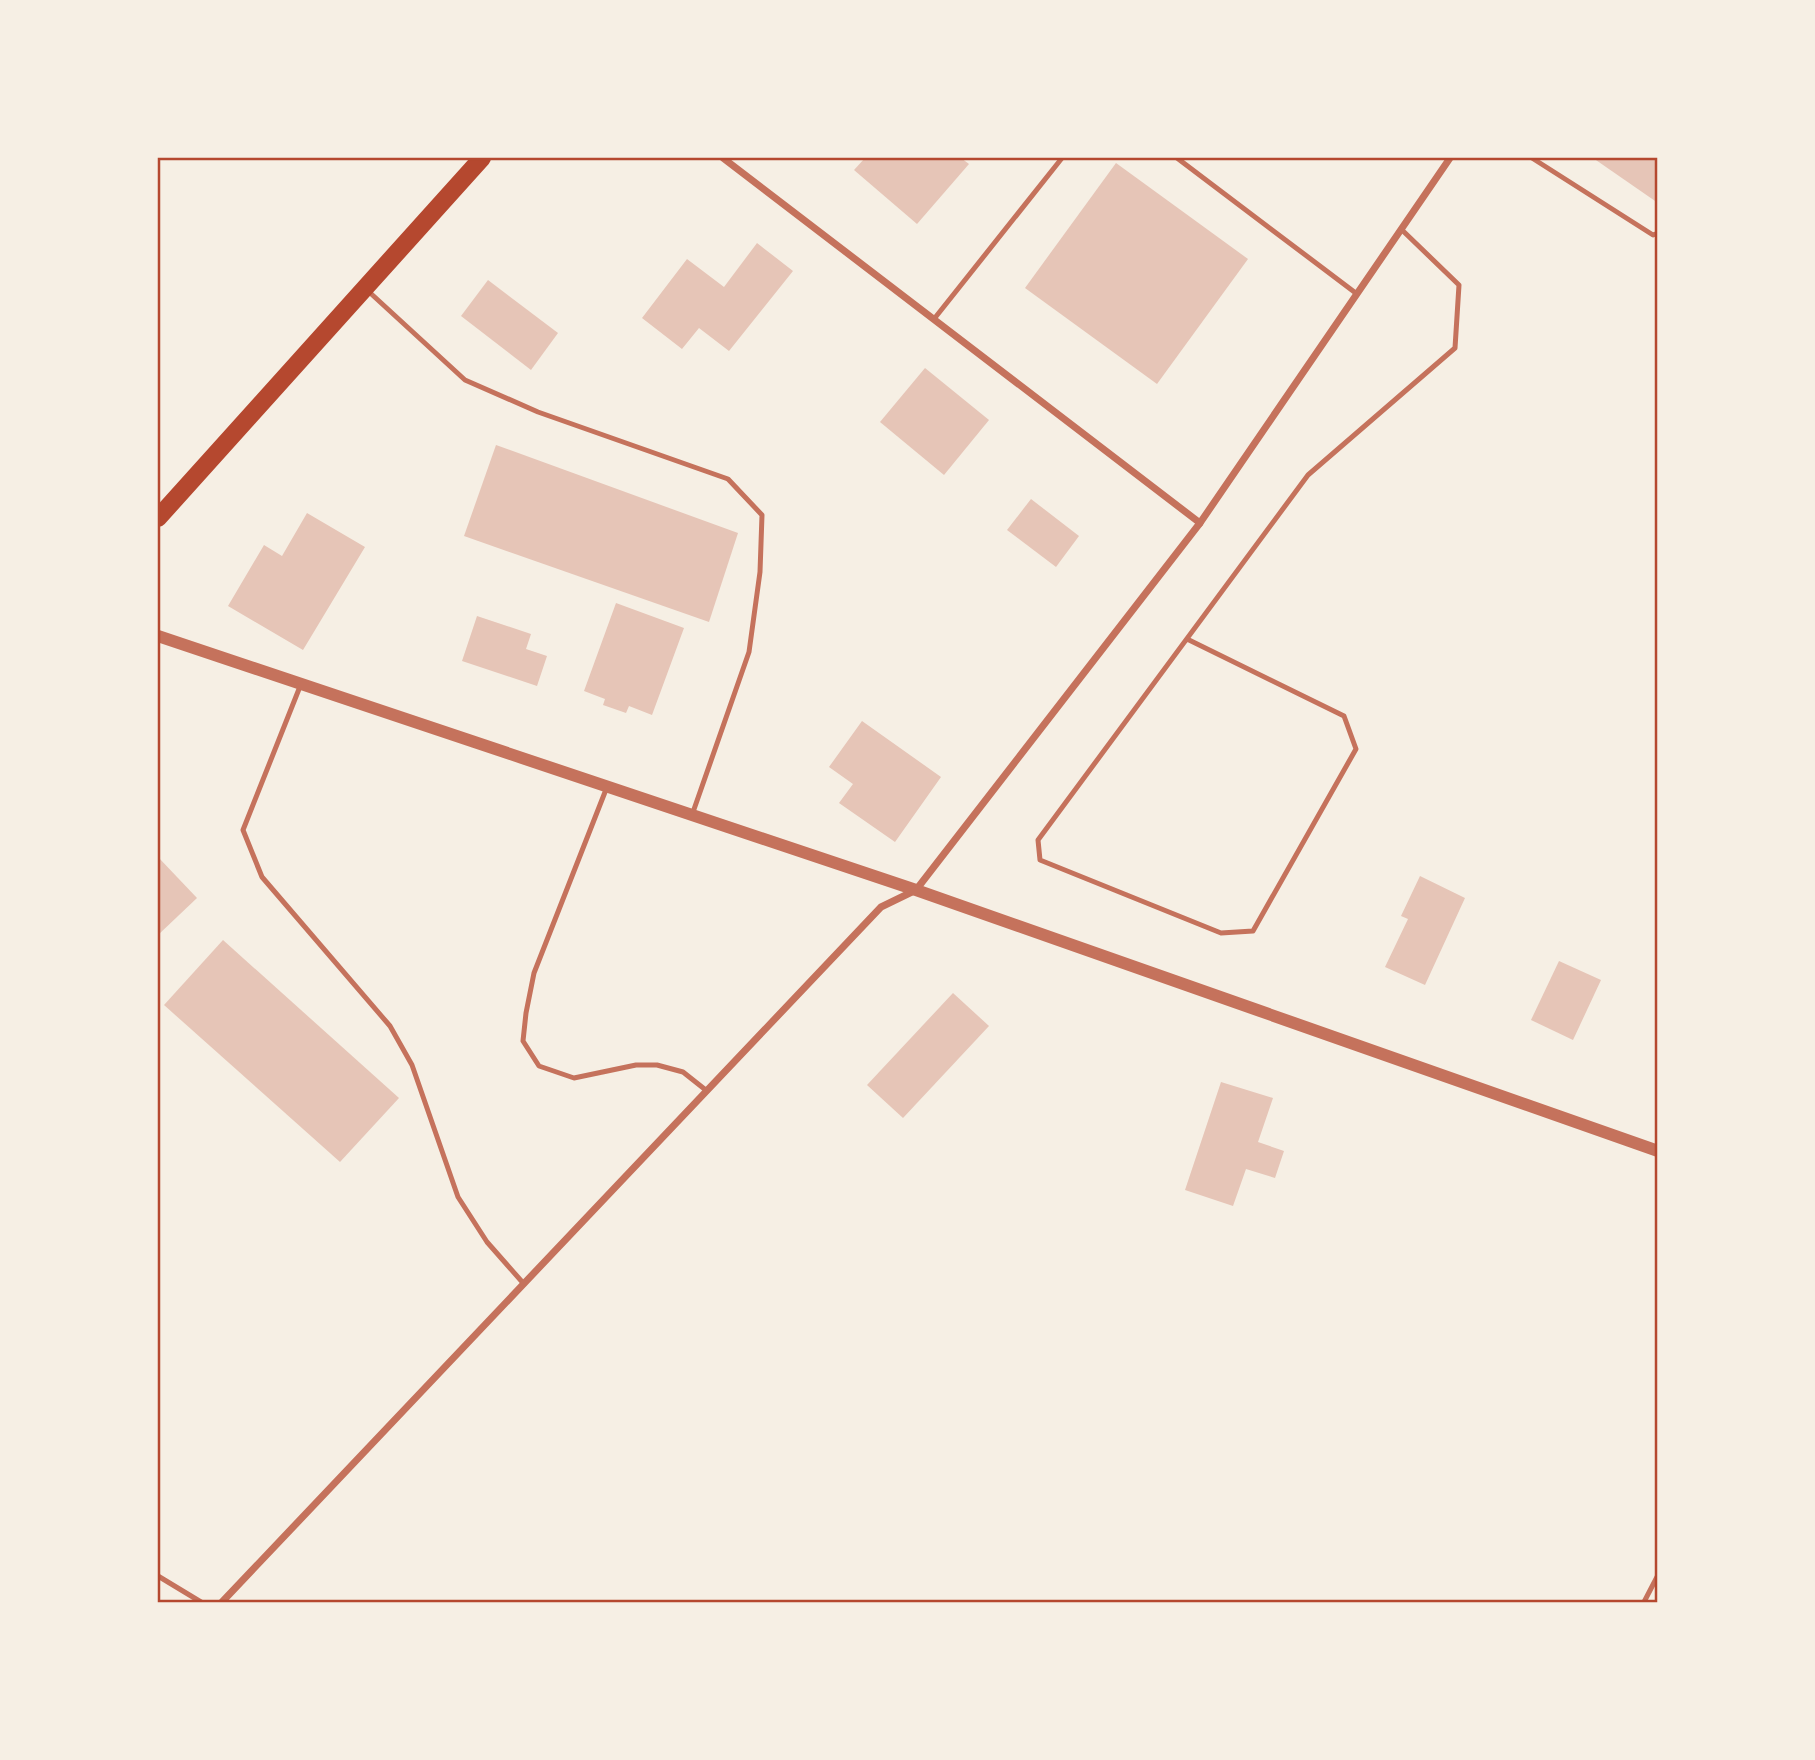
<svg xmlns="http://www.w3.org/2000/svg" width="1815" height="1760" viewBox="0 0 1815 1760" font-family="Signika,sans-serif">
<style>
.building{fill:#e6c5b7}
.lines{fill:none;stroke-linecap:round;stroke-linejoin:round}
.service{stroke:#c5725c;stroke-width:5}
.minor{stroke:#c5725c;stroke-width:7}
.tertiary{stroke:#c5725c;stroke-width:12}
.primary{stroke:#b5482f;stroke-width:18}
.neatline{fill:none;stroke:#b5482f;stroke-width:2.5}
</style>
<rect width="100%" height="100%" fill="#f6efe4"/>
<g class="building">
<polygon points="865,158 961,158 969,164 917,224 854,170"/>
<polygon points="1593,158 1658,158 1658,203"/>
<polygon points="1116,163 1248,259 1157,384 1025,288"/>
<polygon points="757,243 793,271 729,351 699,328 682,349 642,318 687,259 724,287"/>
<polygon points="488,280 558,333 531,370 461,316"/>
<polygon points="925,368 989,420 944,475 880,422"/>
<polygon points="496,445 738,533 709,622 464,536"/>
<polygon points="1031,499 1079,536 1056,567 1007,530"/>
<polygon points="307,513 365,547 303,650 228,606 264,545 282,556"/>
<polygon points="616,603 684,628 652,715 629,706 626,713 603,705 605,699 584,691"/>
<polygon points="477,616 531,634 526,649 547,656 537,686 462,661"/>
<polygon points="862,721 941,777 895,842 839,803 853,784 829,767"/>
<polygon points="158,857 197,898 158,935"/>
<polygon points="1420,876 1465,898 1425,985 1385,967 1408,919 1401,916"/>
<polygon points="223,940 399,1098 340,1162 164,1005"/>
<polygon points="1559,961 1601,980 1573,1040 1531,1020"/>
<polygon points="953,993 989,1026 903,1118 867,1085"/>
<polygon points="1221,1082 1273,1098 1258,1142 1284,1151 1275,1178 1246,1169 1233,1206 1185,1190"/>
</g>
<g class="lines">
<g class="service">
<polyline points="1177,158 1357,294"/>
<polyline points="1532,158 1653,235 1658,233"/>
<polyline points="367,290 465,380 538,412 728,479 762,515 760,572 749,652 692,815"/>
<polyline points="934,319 1062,158"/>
<polyline points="1187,639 1344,716 1356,749 1253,931 1221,933 1040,860 1038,840 1308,475 1455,348 1459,285 1401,229"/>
<polyline points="301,684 243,830 262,877 390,1026 412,1065 458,1197 487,1242 524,1284"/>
<polyline points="607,787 534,973 526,1013 523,1041 539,1066 574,1078 636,1065 657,1065 683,1072 707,1091"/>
<polyline points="158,1576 201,1602"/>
<polyline points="1644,1602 1658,1575"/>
</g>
<g class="minor">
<polyline points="723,158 1200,523"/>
<polyline points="222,1602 881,907 916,890 1200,523 1450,158"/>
</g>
<polyline class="tertiary" points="158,636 916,890 1658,1151"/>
<polyline class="primary" points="158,518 482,158"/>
</g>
<rect width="1815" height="1760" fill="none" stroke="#f6efe4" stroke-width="318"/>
<rect x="159" y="159" width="1497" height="1442" class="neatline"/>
</svg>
